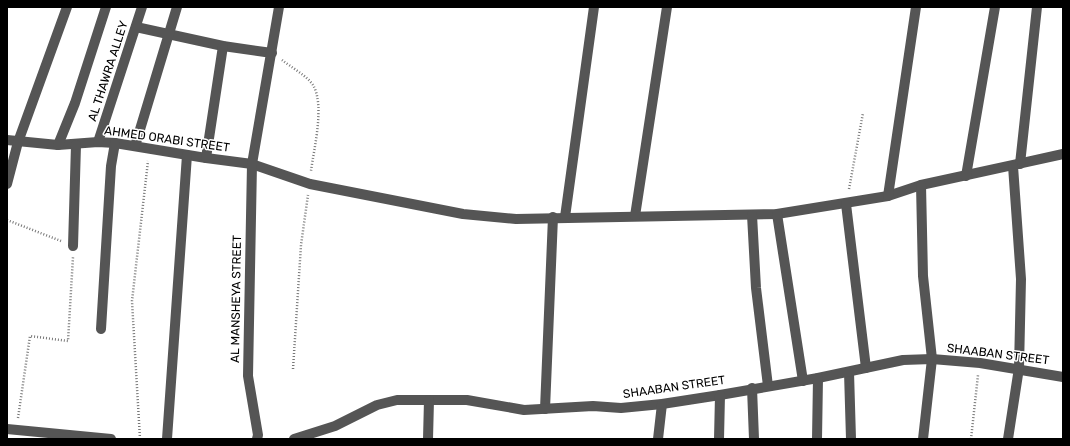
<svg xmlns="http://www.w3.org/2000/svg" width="1070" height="446" viewBox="0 0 1070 446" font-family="Rubik,sans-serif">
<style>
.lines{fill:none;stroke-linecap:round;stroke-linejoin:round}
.path{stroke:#777;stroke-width:2.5;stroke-dasharray:1 2;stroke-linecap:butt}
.minor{stroke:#555;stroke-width:10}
.labels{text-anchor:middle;stroke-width:3;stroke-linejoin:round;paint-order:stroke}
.street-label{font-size:12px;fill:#000;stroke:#fff}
</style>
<rect width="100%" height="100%" fill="#fff"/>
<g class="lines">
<g class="path">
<path d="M 282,60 C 291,67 307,76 313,85 C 325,105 314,148 311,171"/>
<polyline points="849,189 863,113"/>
<polyline points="7,220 61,241"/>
<polyline points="293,369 301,245 308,195"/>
<polyline points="18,418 30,336 68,341 73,257"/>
<polyline points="140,439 132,301 148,161"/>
<polyline points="971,439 978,375"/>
</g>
<g class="minor">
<polyline points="136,27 223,46 272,53"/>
<polyline points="7,140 58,145 98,142 115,143 206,158 252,164 310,184 463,214 516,219 777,214 888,196 921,185 1063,154"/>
<polyline points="98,142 142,7"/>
<polyline points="58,145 75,103 106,7"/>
<polyline points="135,146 177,7"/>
<polyline points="206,158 223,46"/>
<polyline points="1020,164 1037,7"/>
<polyline points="966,176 995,7"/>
<polyline points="7,184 18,142 67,7"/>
<polyline points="921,185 923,276 932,359 923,439"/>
<polyline points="888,196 916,7"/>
<polyline points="846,204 866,368"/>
<polyline points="777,214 803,381"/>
<polyline points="752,215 756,288 768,386"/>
<polyline points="635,216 667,7"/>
<polyline points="565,217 594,7"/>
<polyline points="73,246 76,145"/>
<polyline points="101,329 111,166 115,143"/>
<polyline points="849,372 851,439"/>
<polyline points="752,388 754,439"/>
<polyline points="545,409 553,217"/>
<polyline points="7,429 111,439"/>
<polyline points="167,439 187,155"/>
<polyline points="257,439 258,435 248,376 252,164 279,7"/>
<polyline points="294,439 335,426 377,405 397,400 467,400 524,410 593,406 621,408 662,404 720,395 818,378 903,360 932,359 980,363 1063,377"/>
<polyline points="428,439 429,400"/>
<polyline points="658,439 662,404"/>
<polyline points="719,439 720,395"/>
<polyline points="817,439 818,378"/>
<polyline points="1008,439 1019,368 1021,279 1013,166"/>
</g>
</g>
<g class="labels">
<g class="street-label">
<text transform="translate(108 71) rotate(-72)" y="4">AL THAWRA ALLEY</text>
<text transform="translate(167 139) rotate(8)" y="4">AHMED ORABI STREET</text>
<text transform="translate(236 299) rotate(-89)" y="4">AL MANSHEYA STREET</text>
<text transform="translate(998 354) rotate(7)" y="4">SHAABAN STREET</text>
<text transform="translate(674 387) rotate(-8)" y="4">SHAABAN STREET</text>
</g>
</g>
<rect width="1070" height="446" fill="none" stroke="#000000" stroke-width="16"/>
</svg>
